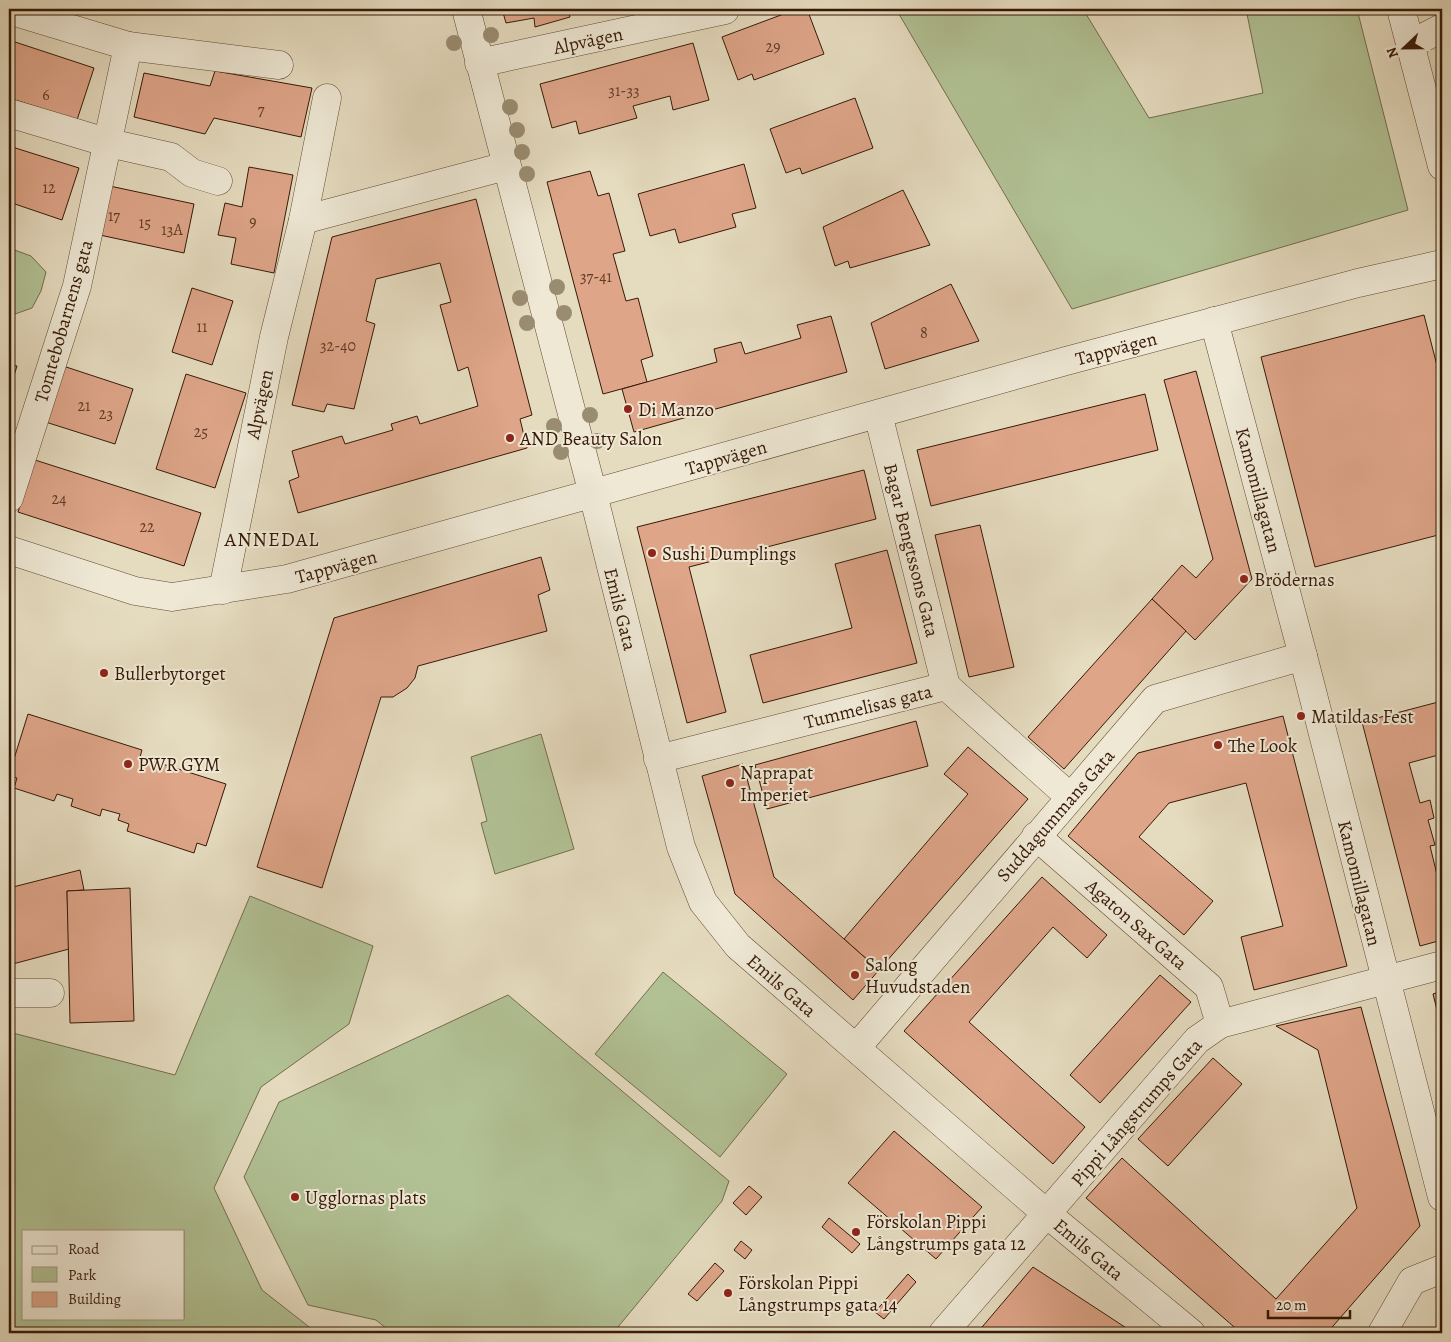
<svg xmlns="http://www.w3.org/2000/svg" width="1451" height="1342" viewBox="0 0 1451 1342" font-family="Alegreya,serif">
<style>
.green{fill:#b1c194;stroke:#746d4d;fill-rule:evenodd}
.building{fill:#dea589;stroke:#371906}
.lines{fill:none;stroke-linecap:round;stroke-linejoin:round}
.minor-casing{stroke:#624a34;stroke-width:29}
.minor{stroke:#eee8d5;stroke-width:28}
.tree{fill:#9a8c71}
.poi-dot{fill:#8f2418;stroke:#eee8d5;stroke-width:2}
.labels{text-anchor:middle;stroke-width:4;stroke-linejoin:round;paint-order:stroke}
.number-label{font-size:16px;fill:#613c27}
.street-label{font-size:19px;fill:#371906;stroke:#eee8d5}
.poi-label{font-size:19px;fill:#371906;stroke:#eee8d5;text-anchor:start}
.neighbourhood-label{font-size:20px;letter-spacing:1px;fill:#371906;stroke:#eee8d5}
</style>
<rect width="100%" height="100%" fill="#e5dbbf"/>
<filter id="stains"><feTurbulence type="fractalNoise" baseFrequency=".004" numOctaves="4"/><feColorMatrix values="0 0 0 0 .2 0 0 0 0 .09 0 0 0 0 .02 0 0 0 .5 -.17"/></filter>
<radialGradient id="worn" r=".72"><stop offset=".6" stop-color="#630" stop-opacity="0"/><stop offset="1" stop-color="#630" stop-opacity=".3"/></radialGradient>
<g class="green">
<polygon points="896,9 1083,9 1149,118 1263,93 1246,9 1357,9 1408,210 1072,309"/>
<polygon points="9,248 31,256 46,272 41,291 32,308 15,314 9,313"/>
<polygon points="541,734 574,849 495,874 481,823 487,821 471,757"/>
<path d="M 250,896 L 373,946 L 349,1024 L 261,1087 L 214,1188 L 262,1290 L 313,1330 L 327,1333 L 9,1333 L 9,1032 L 175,1075 ZM 24,1231 L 184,1231 L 184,1318 L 24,1318 Z"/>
<polygon points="663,972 787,1074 720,1157 595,1054"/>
<polygon points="508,995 729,1181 722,1201 613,1333 392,1333 376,1320 308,1305 244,1177 279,1102"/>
</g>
<g class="building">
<polygon points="502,9 568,9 570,17 535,27 534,18 506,23"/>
<polygon points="797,9 807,9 824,54 754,80 752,74 738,80 722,37"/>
<polygon points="9,40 94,68 77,120 9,98"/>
<polygon points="693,43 709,100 673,110 670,96 633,106 637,118 579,134 576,121 552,128 540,84"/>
<polygon points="215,71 312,88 301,137 214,118 205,134 134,117 144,73 210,86"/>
<polygon points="855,98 873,148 802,174 800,168 786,173 770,129"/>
<polygon points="9,146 79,168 62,220 9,202"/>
<polygon points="744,164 756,208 732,214 736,227 679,243 675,229 650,236 638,194"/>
<polygon points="249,167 293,175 274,273 231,264 236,238 218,235 225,203 242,207"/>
<polygon points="590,171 598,196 609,193 625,251 613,254 626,301 638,298 653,356 641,360 647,382 603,394 547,182"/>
<polygon points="105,185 194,204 184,253 95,234"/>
<polygon points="903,190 930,245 850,268 848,261 835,266 823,227"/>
<polygon points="476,199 532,415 520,419 527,448 298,513 289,481 299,477 292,451 342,436 345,444 393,430 391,424 417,416 420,424 478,406 468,367 458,371 440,305 451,302 440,263 376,279 366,321 375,324 354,409 327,404 324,412 292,405 332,237"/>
<polygon points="951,284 979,341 885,369 871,323"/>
<polygon points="192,288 233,301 212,365 172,352"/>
<polygon points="1424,315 1442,385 1442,534 1315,567 1261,357"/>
<polygon points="831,316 847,372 634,432 622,389 717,362 714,349 741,342 745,354 801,338 797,325"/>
<polygon points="9,363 17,366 9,392"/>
<polygon points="54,363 133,389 115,444 36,419"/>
<polygon points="1196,371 1252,579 1195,640 1152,599 1182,565 1196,578 1213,559 1164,380"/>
<polygon points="186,374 246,393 215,488 156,469"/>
<polygon points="1145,394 1158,450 931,506 917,450"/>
<polygon points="35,460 201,513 184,566 18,512"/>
<polygon points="864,470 876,519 689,567 726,712 687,723 637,527"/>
<polygon points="980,525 1014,667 969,677 935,535"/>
<polygon points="887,550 917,663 763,703 750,655 852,628 835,564"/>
<polygon points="541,557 550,590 538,595 547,631 418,666 415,678 407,688 393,697 381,697 322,888 257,867 334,618"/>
<polygon points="1152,599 1186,631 1064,769 1028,737"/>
<polygon points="1442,701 1442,754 1409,763 1420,803 1430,800 1434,818 1428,820 1435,845 1430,846 1440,887 1442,886 1442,940 1420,946 1362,722"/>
<polygon points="28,714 142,750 140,757 226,784 206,846 197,843 194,853 127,831 129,824 118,820 120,814 102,809 100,816 71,806 73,799 57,794 54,801 14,788 17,778 9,775"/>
<polygon points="1283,716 1347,966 1254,990 1241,937 1283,926 1246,783 1169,803 1139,837 1213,901 1184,935 1068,836 1138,753"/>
<polygon points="916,721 928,766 767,809 755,765"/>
<polygon points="968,747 1028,799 879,970 844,939 968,794 944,774"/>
<polygon points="743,764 774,877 879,970 853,1000 735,894 702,776"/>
<polygon points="80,870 84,890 67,891 69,949 9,965 9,888"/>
<polygon points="1042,877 1107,935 1087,958 1053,927 969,1022 1085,1127 1053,1164 904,1031"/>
<polygon points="130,888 134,1021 70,1023 67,891"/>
<polygon points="1160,975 1191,1002 1100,1103 1070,1075"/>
<polygon points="1442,991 1442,1030 1433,994"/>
<polygon points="1361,1007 1420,1226 1327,1333 1241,1333 1086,1198 1122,1158 1276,1299 1357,1208 1318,1050 1276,1026"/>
<polygon points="1213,1058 1242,1084 1168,1166 1138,1139"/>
<polygon points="894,1131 982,1207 936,1259 848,1183"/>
<polygon points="749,1186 762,1197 746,1215 733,1203"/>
<polygon points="829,1218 860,1244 852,1253 822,1227"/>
<polygon points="741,1241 752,1250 745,1259 734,1250"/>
<polygon points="715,1263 724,1271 697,1301 688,1294"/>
<polygon points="1033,1267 1134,1333 977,1333"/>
<polygon points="908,1274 916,1282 884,1319 875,1312"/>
</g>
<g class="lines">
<g class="minor-casing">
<g id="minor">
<polyline points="466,9 593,494 681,847 703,902 738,946 1047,1214 1191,1333"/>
<polyline points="1401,9 1442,166"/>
<polyline points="9,10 128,46 77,286 9,498"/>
<polyline points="1411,44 1442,28"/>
<polyline points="128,46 279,65"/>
<polyline points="479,63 725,10"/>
<polyline points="9,113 109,143 171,157 192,173 218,181"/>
<polyline points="303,220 327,98"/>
<polyline points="1214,321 1303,656 1442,1197"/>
<polyline points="878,414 946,686"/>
<polyline points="9,550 135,591 172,597 287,579 1066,361 1358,283 1442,264"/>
<polyline points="223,590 274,337 303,220 506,166"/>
<polyline points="658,759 946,686 1070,797"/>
<polyline points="1036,836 1209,987 1220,1024"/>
<polyline points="9,993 50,993"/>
<polyline points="856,1048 1155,699 1303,656"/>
<polyline points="943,1333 1197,1040 1220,1024 1442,965"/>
<polyline points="1382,1333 1412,1281 1442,1269"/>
</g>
</g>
<use href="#minor" class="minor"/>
</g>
<g class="tree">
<circle cx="491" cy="35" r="8"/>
<circle cx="454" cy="43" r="8"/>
<circle cx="510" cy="107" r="8"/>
<circle cx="517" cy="130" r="8"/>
<circle cx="522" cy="152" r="8"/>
<circle cx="527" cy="174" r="8"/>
<circle cx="557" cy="287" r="8"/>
<circle cx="520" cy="298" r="8"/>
<circle cx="564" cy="313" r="8"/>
<circle cx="527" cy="323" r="8"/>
<circle cx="590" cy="415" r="8"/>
<circle cx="554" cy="426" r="8"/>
<circle cx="597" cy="441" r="8"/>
<circle cx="561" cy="452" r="8"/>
</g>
<g class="poi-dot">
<circle cx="628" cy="409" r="5"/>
<circle cx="510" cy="438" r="5"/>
<circle cx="652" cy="553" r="5"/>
<circle cx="1244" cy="579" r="5"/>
<circle cx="104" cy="673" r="5"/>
<circle cx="1301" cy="716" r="5"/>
<circle cx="1218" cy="745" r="5"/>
<circle cx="128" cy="764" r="5"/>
<circle cx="730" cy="783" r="5"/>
<circle cx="855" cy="975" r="5"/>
<circle cx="295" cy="1197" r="5"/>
<circle cx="856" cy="1232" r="5"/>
<circle cx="728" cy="1293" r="5"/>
</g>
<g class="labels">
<g class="number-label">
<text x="773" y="52">29</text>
<text x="624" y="96">31-33</text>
<text x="46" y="100">6</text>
<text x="261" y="115">7</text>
<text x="49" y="193">12</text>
<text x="114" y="221">17</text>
<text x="253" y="227">9</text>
<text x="145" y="228">15</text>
<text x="172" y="235">13A</text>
<text x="596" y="282">37-41</text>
<text x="202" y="332">11</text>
<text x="924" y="338">8</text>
<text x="338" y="351">32-40</text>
<text x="84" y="411">21</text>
<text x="106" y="419">23</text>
<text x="201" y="437">25</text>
<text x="59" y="504">24</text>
<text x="147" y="532">22</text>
</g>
<g class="street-label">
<text transform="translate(588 40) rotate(-12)" y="7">Alpvägen</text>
<text transform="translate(63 321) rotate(-74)" y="7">Tomtebobarnens gata</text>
<text transform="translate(1116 348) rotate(-15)" y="7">Tappvägen</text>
<text transform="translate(259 404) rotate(-78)" y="7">Alpvägen</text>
<text transform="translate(726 457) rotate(-16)" y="7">Tappvägen</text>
<text transform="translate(1259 490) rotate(75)" y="7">Kamomillagatan</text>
<text transform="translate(912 550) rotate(76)" y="7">Bagar Bengtssons Gata</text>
<text transform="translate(336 566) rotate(-15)" y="7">Tappvägen</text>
<text transform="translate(621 609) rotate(76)" y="7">Emils Gata</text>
<text transform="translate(868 706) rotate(-14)" y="7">Tummelisas gata</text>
<text transform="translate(1055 815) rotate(-49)" y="7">Suddagummans Gata</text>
<text transform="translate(1360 883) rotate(76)" y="7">Kamomillagatan</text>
<text transform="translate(1137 924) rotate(41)" y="7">Agaton Sax Gata</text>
<text transform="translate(782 985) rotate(41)" y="7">Emils Gata</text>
<text transform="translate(1136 1112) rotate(-49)" y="7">Pippi Långstrumps Gata</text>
<text transform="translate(1089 1249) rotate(40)" y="7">Emils Gata</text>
</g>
<g class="poi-label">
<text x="638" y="416">Di Manzo</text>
<text x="520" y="445">AND Beauty Salon</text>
<text x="662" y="560">Sushi Dumplings</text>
<text x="1254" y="586">Brödernas</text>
<text x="114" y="680">Bullerbytorget</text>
<text x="1311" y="723">Matildas Fest</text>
<text x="1228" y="752">The Look</text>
<text x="138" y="771">PWR GYM</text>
<text x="740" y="779">Naprapat<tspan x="740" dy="22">Imperiet</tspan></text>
<text x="865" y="971">Salong<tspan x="865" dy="22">Huvudstaden</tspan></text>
<text x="305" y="1204">Ugglornas plats</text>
<text x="866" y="1228">Förskolan Pippi<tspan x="866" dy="22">Långstrumps gata 12</tspan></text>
<text x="738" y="1289">Förskolan Pippi<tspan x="738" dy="22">Långstrumps gata 14</tspan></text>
</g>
<g class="neighbourhood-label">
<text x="272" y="546">ANNEDAL</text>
</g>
</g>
<rect width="1451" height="1342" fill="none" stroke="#e5dbbf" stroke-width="30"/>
<rect x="10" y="10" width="1431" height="1322" fill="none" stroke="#371906" stroke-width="2.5"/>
<rect x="15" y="15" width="1421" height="1312" fill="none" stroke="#371906"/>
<rect x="22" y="1230" width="162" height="90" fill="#eee8d5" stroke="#a59582"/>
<rect x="32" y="1246" width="25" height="8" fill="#eee8d5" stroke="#a59582"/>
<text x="68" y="1254" font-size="15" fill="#371906">Road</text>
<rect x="32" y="1267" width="25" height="15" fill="#b1c194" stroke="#a59582"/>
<text x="68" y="1280" font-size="15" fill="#371906">Park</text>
<rect x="32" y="1292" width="25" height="15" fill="#dea589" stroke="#a59582"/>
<text x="68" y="1304" font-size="15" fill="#371906">Building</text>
<g transform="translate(1404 48) rotate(248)" stroke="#eee8d5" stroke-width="4" paint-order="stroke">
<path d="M0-4L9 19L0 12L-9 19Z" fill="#371906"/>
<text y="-8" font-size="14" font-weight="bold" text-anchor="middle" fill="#371906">N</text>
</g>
<path d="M1268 1310v8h82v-8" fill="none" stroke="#371906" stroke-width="2.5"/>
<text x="1276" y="1310" font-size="15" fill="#371906" stroke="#eee8d5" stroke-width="4" paint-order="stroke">20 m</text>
<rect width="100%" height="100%" filter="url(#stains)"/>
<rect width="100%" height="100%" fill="url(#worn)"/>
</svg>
